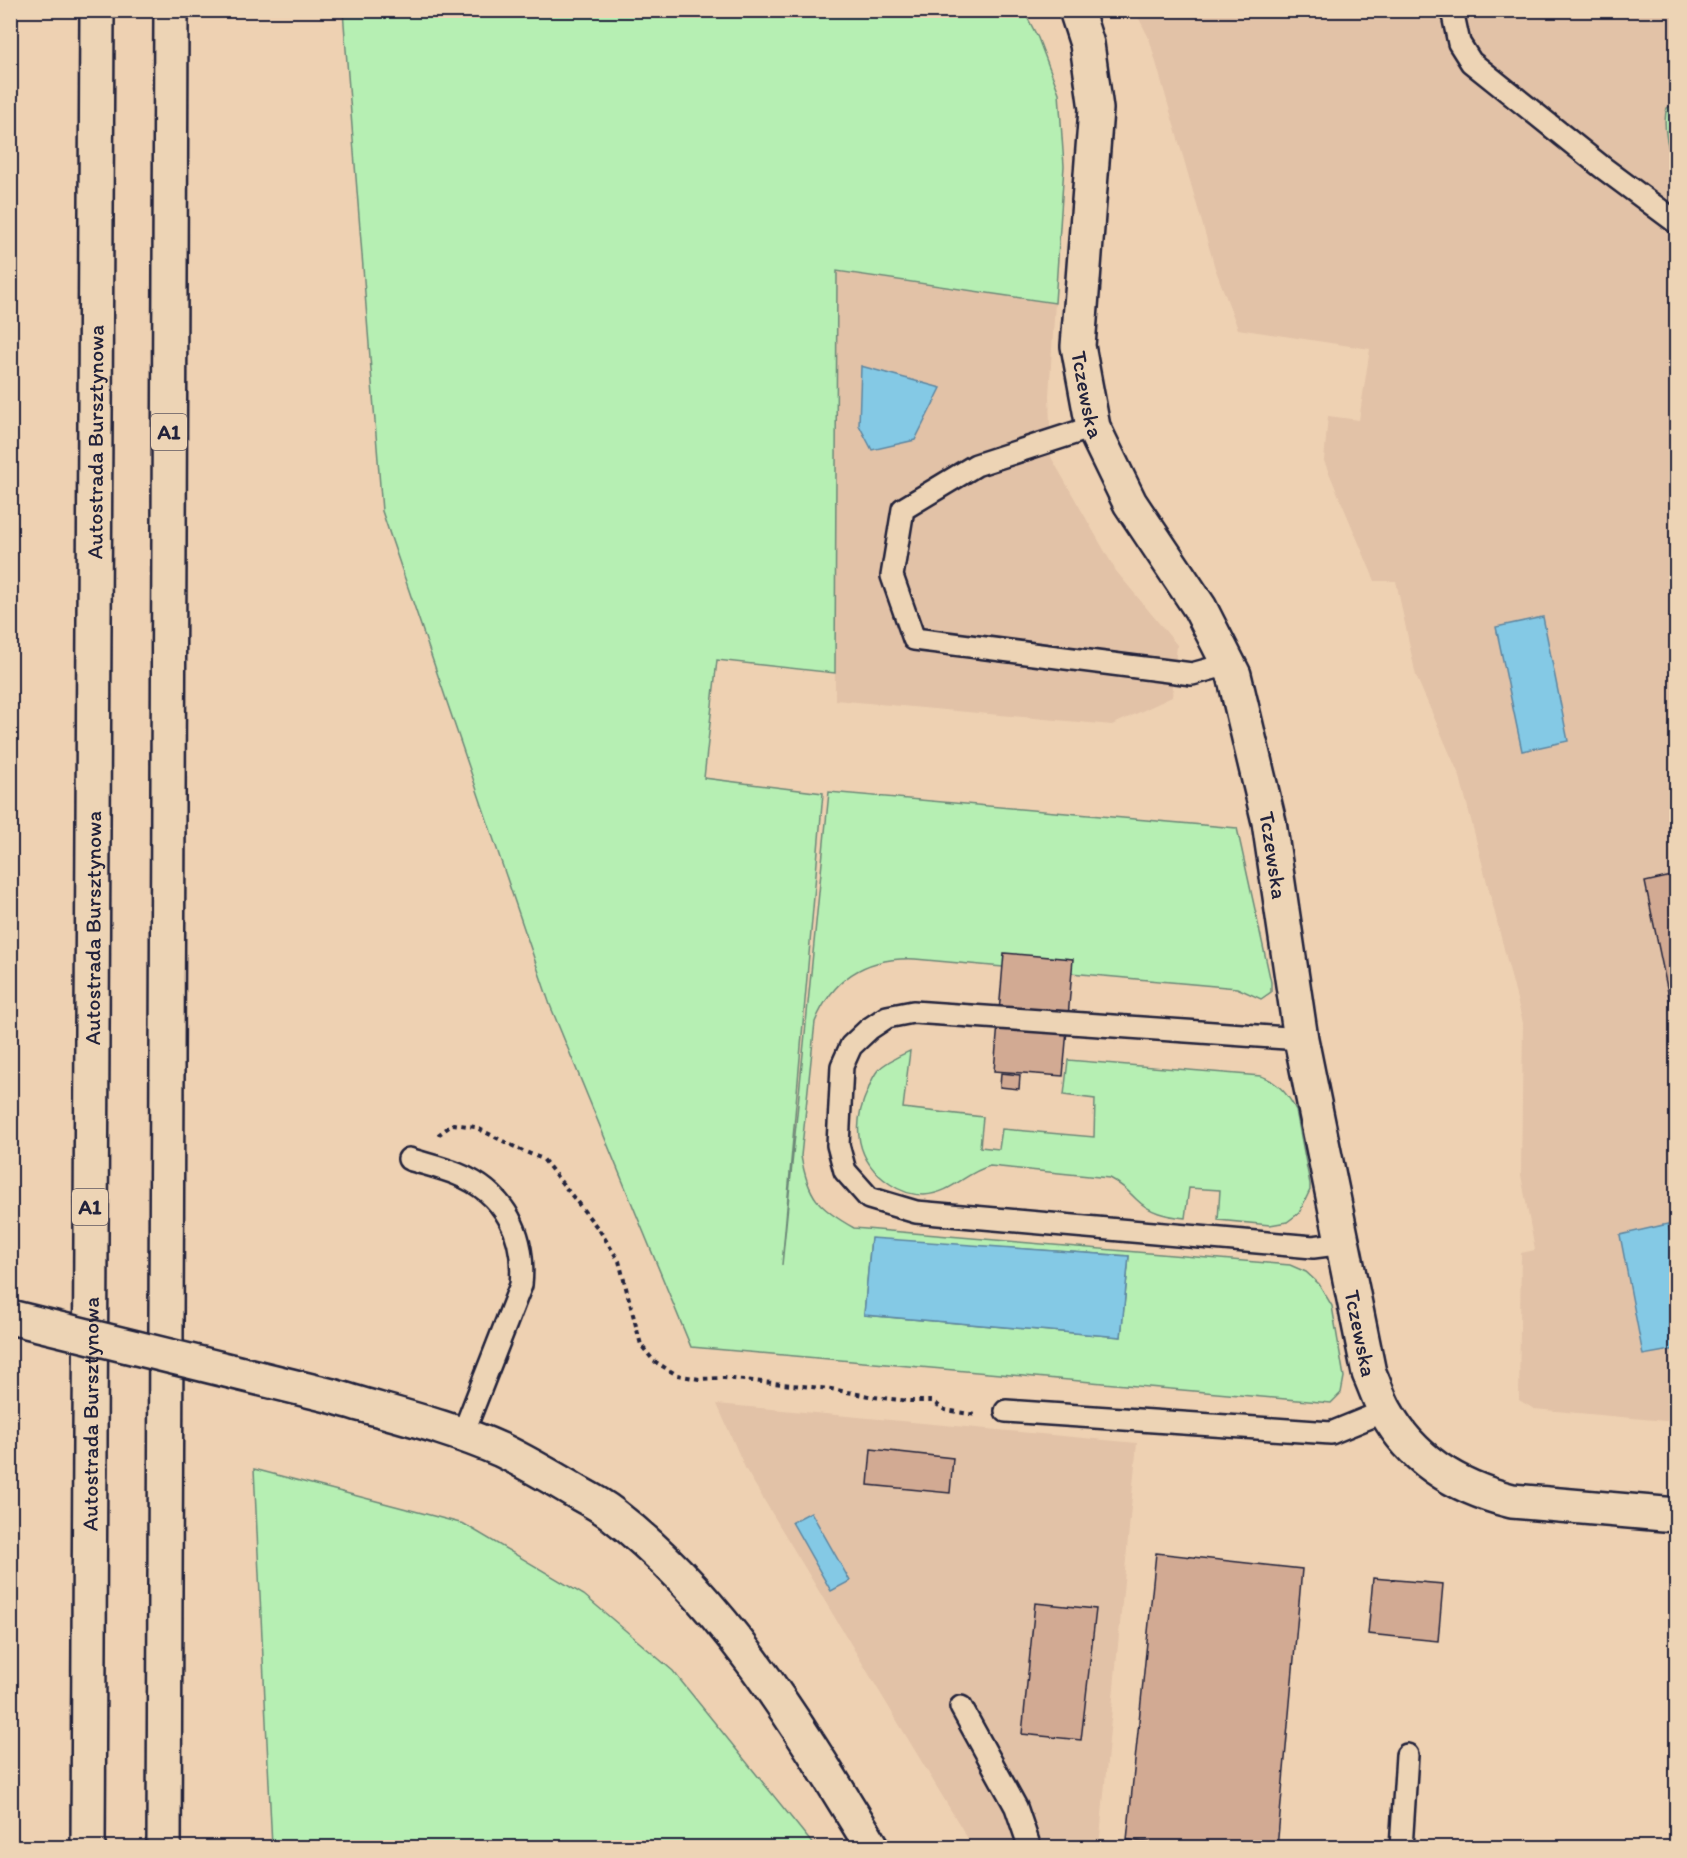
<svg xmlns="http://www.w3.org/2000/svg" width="1687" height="1858" viewBox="0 0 1687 1858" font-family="Itim,sans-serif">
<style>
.built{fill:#e2c2a7}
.green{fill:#b6efb3;stroke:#6c8877;stroke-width:1.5;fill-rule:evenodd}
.water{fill:#84c9e5;stroke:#5d86a1;stroke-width:1.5}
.building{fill:#d2aa93;stroke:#22223b;stroke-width:1.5}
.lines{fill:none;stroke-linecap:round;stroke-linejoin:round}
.lane-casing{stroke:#22223b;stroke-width:26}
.street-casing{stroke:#22223b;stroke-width:38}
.highway-casing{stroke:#22223b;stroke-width:38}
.path{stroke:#22223b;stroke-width:4;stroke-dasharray:4.5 4.5;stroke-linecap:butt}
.lane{stroke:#edd4b5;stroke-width:21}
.street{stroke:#edd4b5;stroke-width:33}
.highway{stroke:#edd4b5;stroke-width:33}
.street-bridge-casing{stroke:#22223b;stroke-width:38;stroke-linecap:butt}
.street-bridge{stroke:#edd4b5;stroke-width:33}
.labels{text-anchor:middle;stroke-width:4.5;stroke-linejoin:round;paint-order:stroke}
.shield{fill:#edd4b5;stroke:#5f5760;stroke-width:1.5}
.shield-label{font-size:21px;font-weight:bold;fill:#22223b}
.street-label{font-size:22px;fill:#22223b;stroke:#edd4b5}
</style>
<rect width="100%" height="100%" fill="#eed1b2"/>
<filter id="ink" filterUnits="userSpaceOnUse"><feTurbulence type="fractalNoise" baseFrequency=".0167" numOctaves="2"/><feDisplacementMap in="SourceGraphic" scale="12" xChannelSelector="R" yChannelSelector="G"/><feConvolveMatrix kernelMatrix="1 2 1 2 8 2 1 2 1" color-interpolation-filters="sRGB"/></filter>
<g filter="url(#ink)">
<g class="built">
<polygon points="1135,11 1676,11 1676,1422 1534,1409 1519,1400 1521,1253 1535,1250 1521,1175 1523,1023 1460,777 1416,676 1396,581 1375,581 1324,461 1328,416 1359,420 1370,349 1238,329 1215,268 1149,38"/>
<polygon points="836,270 1055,303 1049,395 1051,457 1116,571 1177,645 1172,697 1112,725 835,700"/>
<polygon points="717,1404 1137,1443 1099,1847 973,1847 746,1470"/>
</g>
<g class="green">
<path d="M 343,11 L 1024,11 L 1038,38 L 1059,93 L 1064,166 L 1055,303 L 837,271 L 835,673 L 717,660 L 704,778 L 823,793 L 782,1265 L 829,792 L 1237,828 L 1271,982 L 1271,992 L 1261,999 L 1237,988 L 915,959 C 867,957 833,978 815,1022 L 801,1156 C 808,1197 818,1208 854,1228 L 1290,1265 L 1306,1272 L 1319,1284 L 1332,1306 L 1344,1377 L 1341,1393 L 1331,1403 L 691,1347 L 550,1005 L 382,511 ZM 871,1239 L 1129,1256 L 1121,1337 L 864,1315 Z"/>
<path d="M 1676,103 L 1676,167 C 1668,153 1662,124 1667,108 Z"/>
<path d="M 910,1051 L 903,1108 L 983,1117 L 980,1147 L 999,1149 L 1002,1129 L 1094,1137 L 1095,1099 L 1064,1095 L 1068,1060 L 1261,1076 C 1278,1082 1288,1094 1296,1110 L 1310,1184 L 1310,1190 L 1299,1213 L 1287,1222 L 1270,1225 L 1218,1220 L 1220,1190 L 1189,1188 L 1185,1218 C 1166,1216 1150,1213 1136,1199 C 1127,1190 1121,1184 1109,1178 L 990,1166 C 964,1173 953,1193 924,1195 C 911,1195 900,1191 890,1184 C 856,1161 851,1126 868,1090 C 870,1084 874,1075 878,1070 C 887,1061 899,1056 910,1051 Z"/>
<polygon points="254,1469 464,1524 584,1595 673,1671 815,1847 272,1847"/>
</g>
<g class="water">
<polygon points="861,366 941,388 915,440 872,450 859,425"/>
<polygon points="1543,617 1568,741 1522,751 1496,627"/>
<polygon points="1668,1224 1676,1261 1676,1349 1643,1355 1620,1235"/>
<polygon points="871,1238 1129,1256 1121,1337 864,1315"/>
<polygon points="811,1512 850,1581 831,1591 792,1522"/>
</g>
<g class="building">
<polygon points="1676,875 1676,1025 1675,1026 1645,882"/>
<polygon points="1004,953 1073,959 1063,1076 994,1071"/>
<polygon points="1001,1073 1020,1075 1019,1089 1000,1087"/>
<polygon points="871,1449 953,1458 950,1493 868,1485"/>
<polygon points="1156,1553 1302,1569 1277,1848 1198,1848 1127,1840"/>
<polygon points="1373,1578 1443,1584 1438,1641 1368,1634"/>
<polygon points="1035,1603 1096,1609 1081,1740 1022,1734"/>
<polygon points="1127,1840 1198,1848 1126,1848"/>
</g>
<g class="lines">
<g class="lane-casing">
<g id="lane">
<polyline points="1452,10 1459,43 1471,62 1602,167 1676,222"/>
<polyline points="1093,427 976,465 903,509 892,576 914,639 1192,674 1229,664"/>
<polyline points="1301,1039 913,1012 887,1017 869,1029 851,1046 842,1066 838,1145 845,1171 869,1198 916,1212 1313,1247 1344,1243"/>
<path d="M 409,1159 C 425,1164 442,1168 457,1174 C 505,1193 526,1235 521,1285 L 462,1436"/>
<polyline points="1006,1411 1331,1433 1385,1411"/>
<polyline points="961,1707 1016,1807 1030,1848"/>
<polyline points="1401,1848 1407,1755"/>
</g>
</g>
<g class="street-casing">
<g id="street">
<path id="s1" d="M 1076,10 L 1087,44 L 1096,109 L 1078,346 L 1093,427 L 1130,503 L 1200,608 L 1234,675 L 1269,822 L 1301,1039 L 1369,1373 C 1375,1386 1379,1400 1386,1412 C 1413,1461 1459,1488 1512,1501 L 1676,1515"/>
<path d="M 332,1396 C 388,1413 447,1426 501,1450 C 528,1463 555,1479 580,1494 C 591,1500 602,1506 611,1513 C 725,1601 799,1727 873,1848"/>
</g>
</g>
<g class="highway-casing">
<g id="highway">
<path id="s2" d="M 88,1848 L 97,10"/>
<polyline points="164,1848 171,10"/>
</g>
</g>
<polyline class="path" points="438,1135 453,1124 475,1127 523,1151 543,1159 600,1231 619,1261 641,1345 654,1361 677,1375 699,1379 724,1378 831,1389 874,1397 910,1401 932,1401 945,1410 976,1415"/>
<use href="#lane" class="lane"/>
<use href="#street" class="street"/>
<use href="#highway" class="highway"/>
<g class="street-bridge-casing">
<polyline id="street-bridge" points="10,1317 332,1396"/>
</g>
<use href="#street-bridge" class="street-bridge"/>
</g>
</g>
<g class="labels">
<g class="shield">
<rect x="151" y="414" width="36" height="36" rx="4.5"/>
<rect x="72" y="1189" width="36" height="36" rx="4.5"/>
</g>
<g class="shield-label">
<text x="169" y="439">A1</text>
<text x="90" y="1214">A1</text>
</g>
<g class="street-label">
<text dy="8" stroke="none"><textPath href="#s1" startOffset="388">Tczewska</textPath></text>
<text dy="8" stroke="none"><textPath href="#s2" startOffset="1406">Autostrada Bursztynowa</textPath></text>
<text dy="8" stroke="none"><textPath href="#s1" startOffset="892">Tczewska</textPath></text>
<text dy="8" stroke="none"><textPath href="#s2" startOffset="920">Autostrada Bursztynowa</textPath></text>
<text dy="8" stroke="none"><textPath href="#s1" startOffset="1378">Tczewska</textPath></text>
<text dy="8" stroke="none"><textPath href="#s2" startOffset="434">Autostrada Bursztynowa</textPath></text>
</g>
</g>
<rect width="1687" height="1858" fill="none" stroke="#edd4b5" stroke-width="36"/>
<rect x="18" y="18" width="1651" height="1822" fill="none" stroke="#22223b" stroke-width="2" filter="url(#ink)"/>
</svg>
